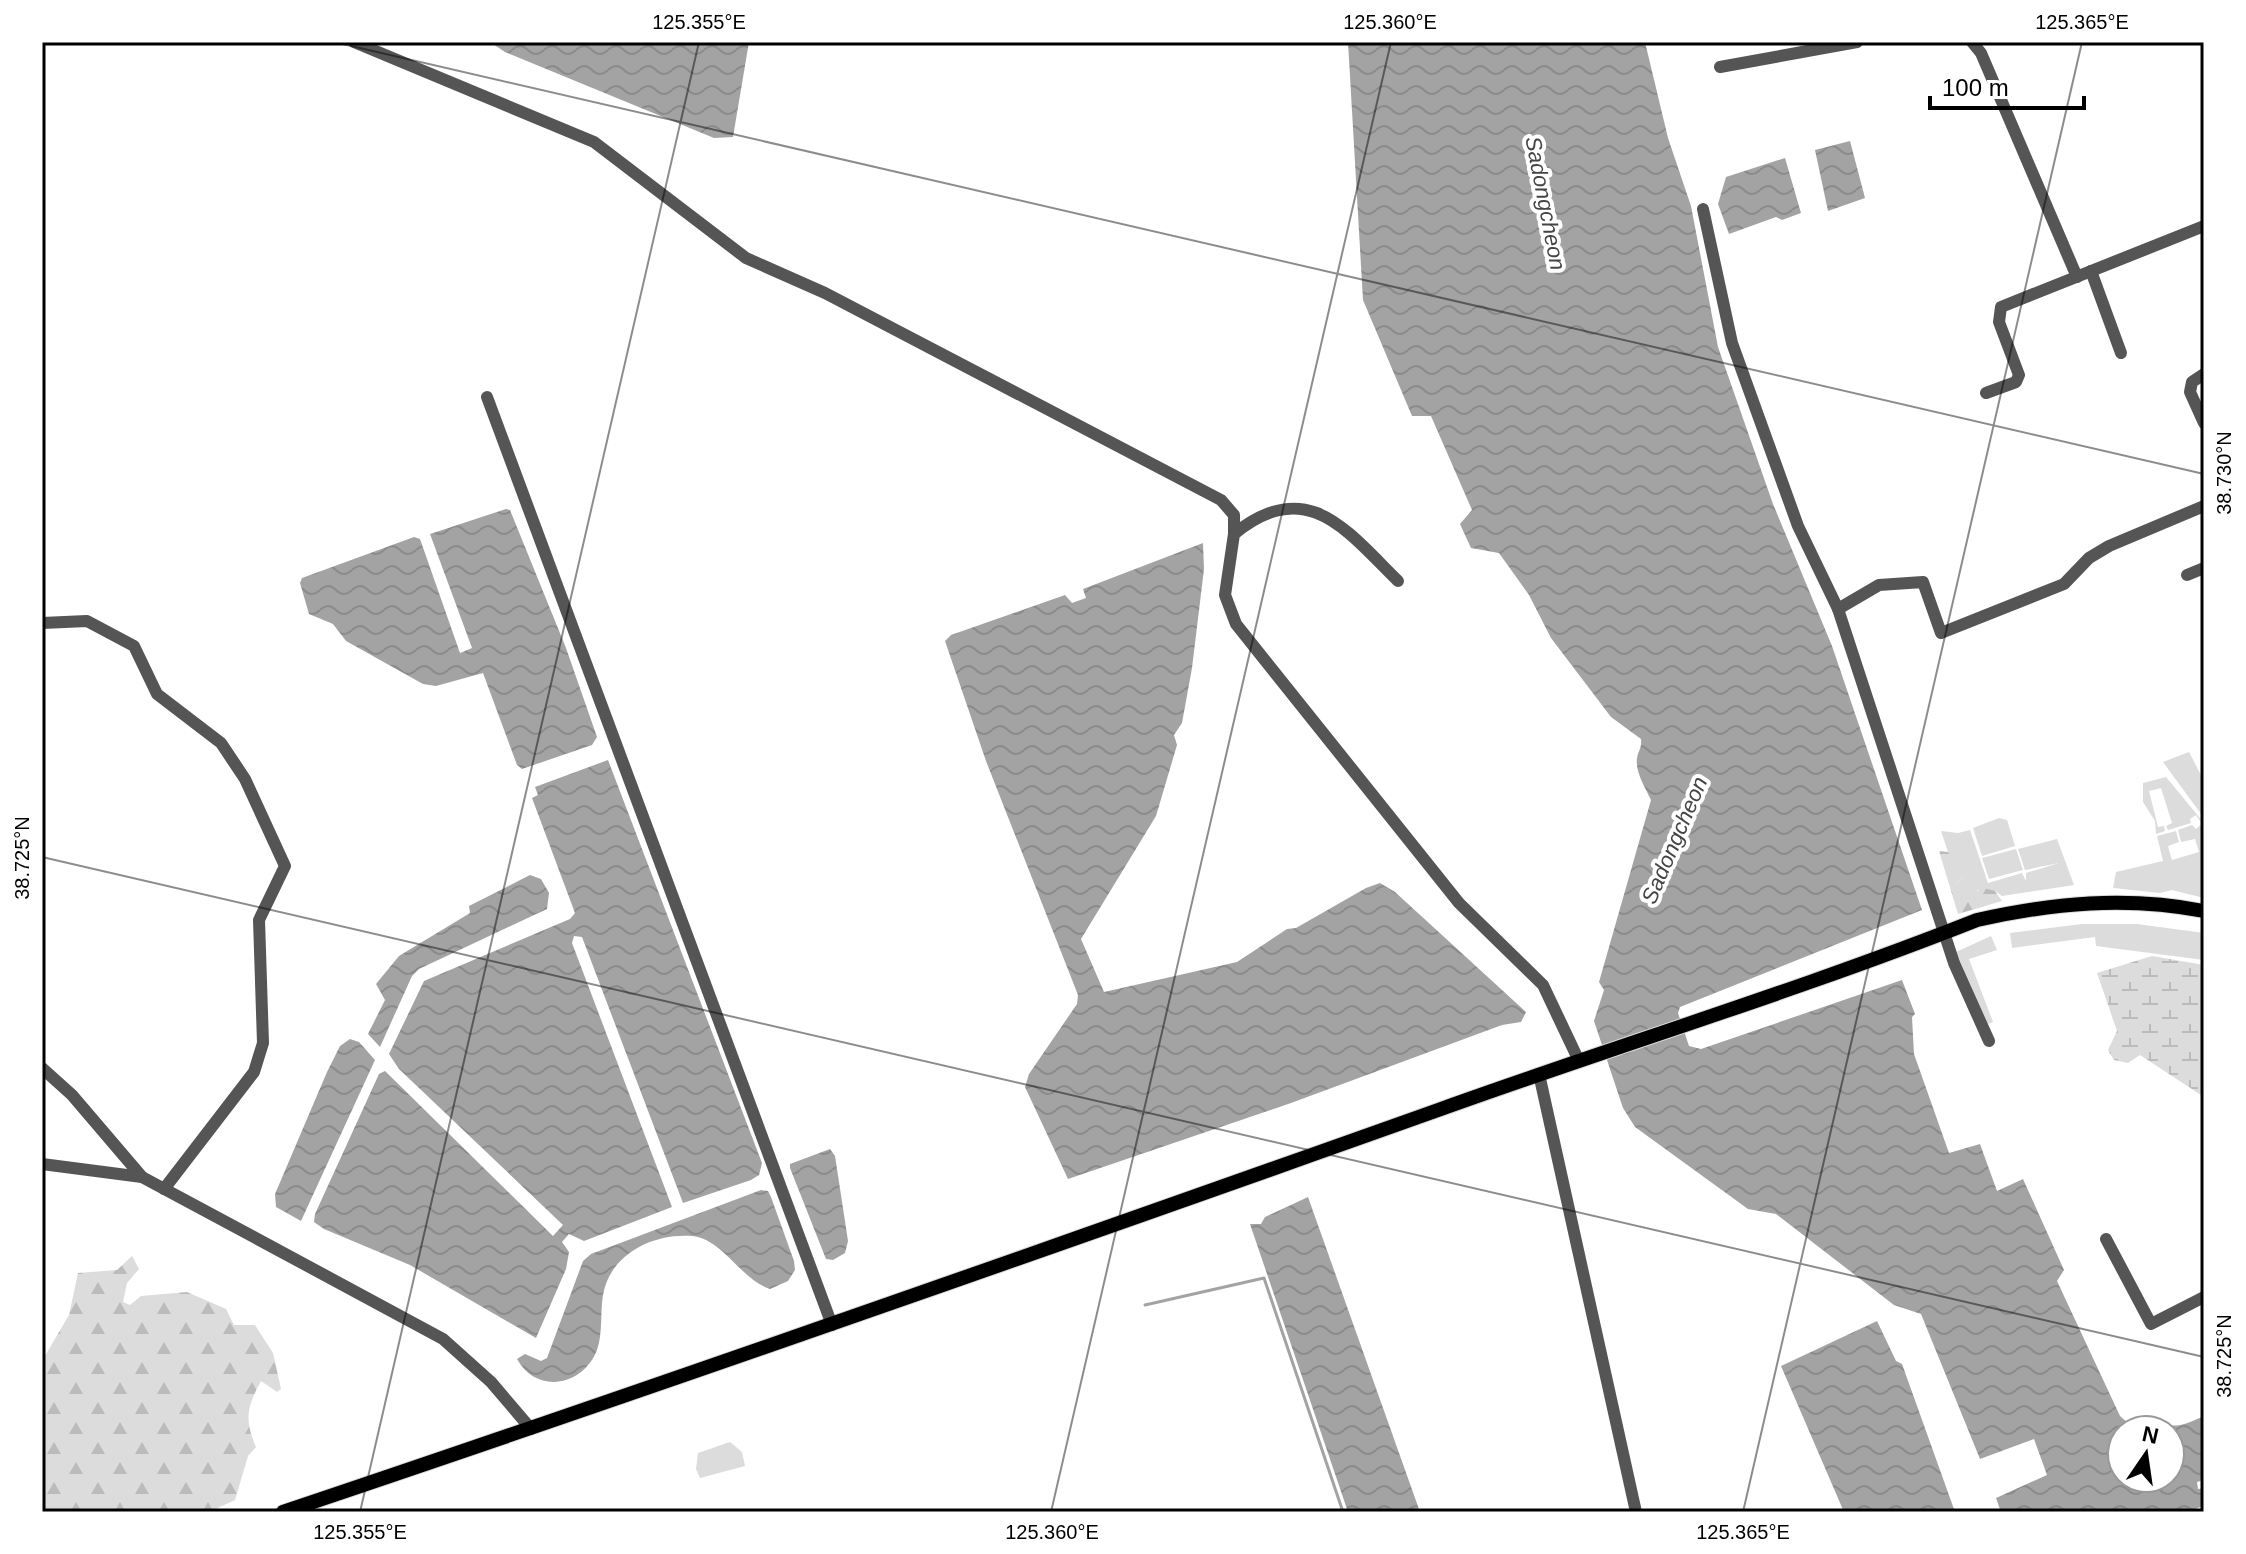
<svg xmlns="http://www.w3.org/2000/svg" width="2246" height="1554" viewBox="0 0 2246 1554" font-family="Arial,sans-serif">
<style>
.grass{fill:#dcdcdc}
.forest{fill:url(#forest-firs)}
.wetland{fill:url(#wetland-marsh)}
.water{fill:url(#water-waves);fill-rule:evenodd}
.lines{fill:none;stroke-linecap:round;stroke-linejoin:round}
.stream{stroke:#a3a3a3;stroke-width:3}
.major-casing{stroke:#dbdbdb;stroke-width:16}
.minor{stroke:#555;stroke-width:12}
.major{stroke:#000;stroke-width:14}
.ticks{fill:none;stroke:#000;stroke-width:2;stroke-opacity:0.45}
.labels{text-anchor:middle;stroke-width:8;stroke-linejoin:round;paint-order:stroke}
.water-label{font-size:22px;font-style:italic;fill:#444;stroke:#fff}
.neatline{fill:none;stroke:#000;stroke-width:3}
.ticks-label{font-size:20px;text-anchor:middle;fill:#000}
</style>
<defs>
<pattern id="forest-firs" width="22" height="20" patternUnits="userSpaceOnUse" patternTransform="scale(2)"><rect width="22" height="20" fill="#dcdcdc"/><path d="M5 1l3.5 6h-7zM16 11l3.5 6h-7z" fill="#bbb"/></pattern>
<pattern id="wetland-marsh" width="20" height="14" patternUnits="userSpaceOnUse" patternTransform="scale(2)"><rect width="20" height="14" fill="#dcdcdc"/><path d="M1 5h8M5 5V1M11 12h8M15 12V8" fill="none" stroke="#bbb"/></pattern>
<pattern id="water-waves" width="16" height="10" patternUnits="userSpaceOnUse" patternTransform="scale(2)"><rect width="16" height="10" fill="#a3a3a3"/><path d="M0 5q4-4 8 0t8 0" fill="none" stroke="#8b8b8b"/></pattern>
</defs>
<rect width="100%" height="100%" fill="#fff"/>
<g class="grass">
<polygon points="2189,752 2204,781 2204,818 2163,762"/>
<polygon points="2166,777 2204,823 2204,898 2172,890 2160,893 2113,888 2116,872 2163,861 2157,836 2176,831 2179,842 2168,846 2172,860 2199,852 2195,839 2181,842 2178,830 2192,825 2196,829 2202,824 2196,815 2190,819 2191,823 2168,830 2166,826 2172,823 2161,788 2149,791 2158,827 2164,826 2165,831 2156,834 2155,821 2143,802 2143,783"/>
<polygon points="1999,818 2007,820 2015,846 1982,856 1973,828"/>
<polygon points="1970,830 1988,883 2022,873 2026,881 2026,873 2059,863 2025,870 2018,849 2057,839 2074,885 2002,896 1995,891 1960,890 1956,884 1963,877 1951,861 1941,831 1958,833"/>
<polygon points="2016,849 2023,870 1989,879 1982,858"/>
<polygon points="2082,924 2137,924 2204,933 2204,960 2096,946 2095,937 2012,948 2010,933"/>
<polygon points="1991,936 1997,950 1969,959 1993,1022 1988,1024 1956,952"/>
<polygon points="730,1442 742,1452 745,1466 700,1478 696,1469 698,1453"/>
</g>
<g class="forest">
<polygon points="1939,851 1948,852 1963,877 1956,884 1960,889 1969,886 1978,891 1984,888 1995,891 2002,901 1958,914"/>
<path d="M 132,1256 L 139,1269 L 127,1283 L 123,1302 L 130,1305 L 141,1296 L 187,1292 L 226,1309 L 234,1325 L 255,1325 L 273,1353 L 281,1389 L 277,1392 L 261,1381 C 247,1407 244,1419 256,1447 L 248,1456 L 235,1500 L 209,1512 L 42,1512 L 42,1361 L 69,1315 L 78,1273 L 117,1270 Z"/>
</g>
<polygon class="wetland" points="2152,956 2204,965 2204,1097 2140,1055 2128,1063 2114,1060 2108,1050 2117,1031 2097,973"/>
<g class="water">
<polygon points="490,42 749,42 733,137 714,138 505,52"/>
<path d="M 1348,42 L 1645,42 L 1668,138 L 1691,206 L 1718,347 L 1773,504 L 1832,646 L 1922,910 L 1680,1007 L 1678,1013 L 1689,1046 L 1701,1049 L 1902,980 L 1915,1014 L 1912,1017 L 1914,1054 L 1949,1153 L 1980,1144 L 1997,1191 L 2023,1179 L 2064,1270 L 2057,1281 L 2120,1416 L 2129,1424 L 2157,1419 C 2172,1432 2188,1423 2204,1416 L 2204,1480 L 2197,1482 L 2198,1489 L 2204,1488 L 2204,1506 L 2185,1512 L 2001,1512 L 1996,1498 L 2047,1475 L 2034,1439 L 1980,1459 L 1921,1314 L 1894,1305 L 1776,1214 L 1748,1209 L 1635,1127 L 1623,1108 L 1594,1021 L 1604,990 L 1599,982 L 1651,800 C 1646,789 1635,772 1637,759 C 1638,750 1642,749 1641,739 L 1611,717 L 1551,638 L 1529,595 L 1499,553 L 1471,548 L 1460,524 L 1472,510 L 1431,416 L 1412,416 L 1363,300 ZM 2122,1430 L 2170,1430 L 2170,1478 L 2122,1478 Z"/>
<polygon points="1850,141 1865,198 1828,211 1815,150"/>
<polygon points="1785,158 1801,213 1782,220 1776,217 1729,234 1718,204 1726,177"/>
<polygon points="506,509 510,510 566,648 597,737 592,745 522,769 517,765 483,673 436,686 423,684 346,641 333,624 309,614 300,583 302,578 414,537 420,539 460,653 472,648 430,534"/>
<polygon points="1203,543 1204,569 1192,668 1182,723 1174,735 1177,745 1156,816 1081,939 1104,992 1237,962 1287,929 1296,928 1366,888 1380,883 1395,892 1526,1012 1521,1022 1502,1025 1291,1103 1068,1179 1025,1087 1029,1074 1077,1004 1078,995 986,761 945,641 951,635 1065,595 1072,603 1086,598 1083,589"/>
<polygon points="608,760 762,1163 759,1175 751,1180 683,1203 582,937 574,936 572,943 672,1207 584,1241 569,1234 562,1242 569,1252 566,1269 536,1338 410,1265 324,1229 314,1222 315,1214 379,1074 385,1071 553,1236 563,1225 399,1069 389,1054 424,981 570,919 575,913 532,798 538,795 535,787"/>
<polygon points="530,875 541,879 549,893 547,909 419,969 412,976 380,1047 368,1034 385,1000 376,984 399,956 470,913 469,906"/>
<polygon points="350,1039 359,1042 375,1060 301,1221 276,1207 275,1194 327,1072 340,1046"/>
<polygon points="830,1149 835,1156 848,1241 845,1253 833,1260 826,1259 790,1168 790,1164"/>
<path d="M 761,1190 L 768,1191 L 771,1197 L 794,1261 L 795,1270 L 788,1281 L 770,1289 C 740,1279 723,1239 692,1236 C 653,1233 610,1254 603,1295 C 600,1313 603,1333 597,1350 C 583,1386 537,1395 517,1359 L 525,1354 L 541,1361 L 547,1358 L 583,1261 L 591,1254 Z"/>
<polygon points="1308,1197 1420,1512 1348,1512 1250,1224 1261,1224 1265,1217"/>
<polygon points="1877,1321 1896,1361 1902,1364 1955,1512 1844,1512 1781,1366"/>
</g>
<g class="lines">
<polyline class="stream" points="1145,1305 1264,1278 1343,1512"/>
<g class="major-casing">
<path id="major" d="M 283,1512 C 670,1382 1056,1246 1441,1109 C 1619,1045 1800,990 1977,920 C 2053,903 2126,896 2204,911"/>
</g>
<g class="minor">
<polyline points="354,42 594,142 746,258 825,293 1221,500 1234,515 1234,534"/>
<polyline points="1972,42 1981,53 2077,277"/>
<polyline points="1720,67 1857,42"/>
<polyline points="1703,209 1732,343 1798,526 1838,609 1954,963 1989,1041"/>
<polyline points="2091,271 2121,353"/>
<polyline points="2204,374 2192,382 2190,392 2204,423"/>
<polyline points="1986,393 2016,382 2019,375 1999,322 2001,307 2204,226"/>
<polyline points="487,397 832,1325"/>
<polyline points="2187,575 2204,568"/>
<path d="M 1398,581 C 1346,530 1307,475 1234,534 L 1225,595 L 1236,624 L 1459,903 L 1543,985 L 1579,1061"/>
<polyline points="1838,609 1879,585 1923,582 1941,633 2064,584 2089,558 2109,546 2204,506"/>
<polyline points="42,623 87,621 134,646 157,694 221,743 245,779 285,866 259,920 263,1043 254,1072 164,1189"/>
<polyline points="42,1068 72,1095 142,1177"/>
<polyline points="1539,1074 1636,1512"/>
<polyline points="42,1164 142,1177 252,1236 443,1339 491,1382 531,1429"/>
<polyline points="2106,1239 2151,1324 2204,1297"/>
</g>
<use href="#major" class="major"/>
</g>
<path class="ticks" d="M 334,42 L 2204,474M 42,857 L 2204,1357M 360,1512 L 699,42M 1051,1512 L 1391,42M 1743,1512 L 2082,42"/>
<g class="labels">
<g class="water-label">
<text transform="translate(1546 203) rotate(79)" y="8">Sadongcheon</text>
<text transform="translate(1674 840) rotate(-67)" y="8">Sadongcheon</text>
</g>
</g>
<rect width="2246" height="1554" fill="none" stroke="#ffffff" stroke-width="88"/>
<g transform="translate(2146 1454) rotate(13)"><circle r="38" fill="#ffffff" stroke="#999999" stroke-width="2"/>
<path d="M0-6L14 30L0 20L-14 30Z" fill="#000000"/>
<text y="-12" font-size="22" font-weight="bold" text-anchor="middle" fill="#000000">N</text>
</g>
<path d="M1930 96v12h154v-12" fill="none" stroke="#000000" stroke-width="4"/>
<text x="1942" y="96" font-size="24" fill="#000000" stroke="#ffffff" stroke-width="6" paint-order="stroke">100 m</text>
<rect x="44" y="44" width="2158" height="1466" class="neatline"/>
<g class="ticks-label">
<text x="699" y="29">125.355°E</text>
<text x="1390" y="29">125.360°E</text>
<text x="2082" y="29">125.365°E</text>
<text transform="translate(2224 473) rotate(-90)" y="7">38.730°N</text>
<text transform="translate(22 858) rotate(-90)" y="7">38.725°N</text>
<text transform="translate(2224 1356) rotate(-90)" y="7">38.725°N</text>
<text x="360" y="1539">125.355°E</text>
<text x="1052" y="1539">125.360°E</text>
<text x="1743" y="1539">125.365°E</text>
</g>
</svg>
